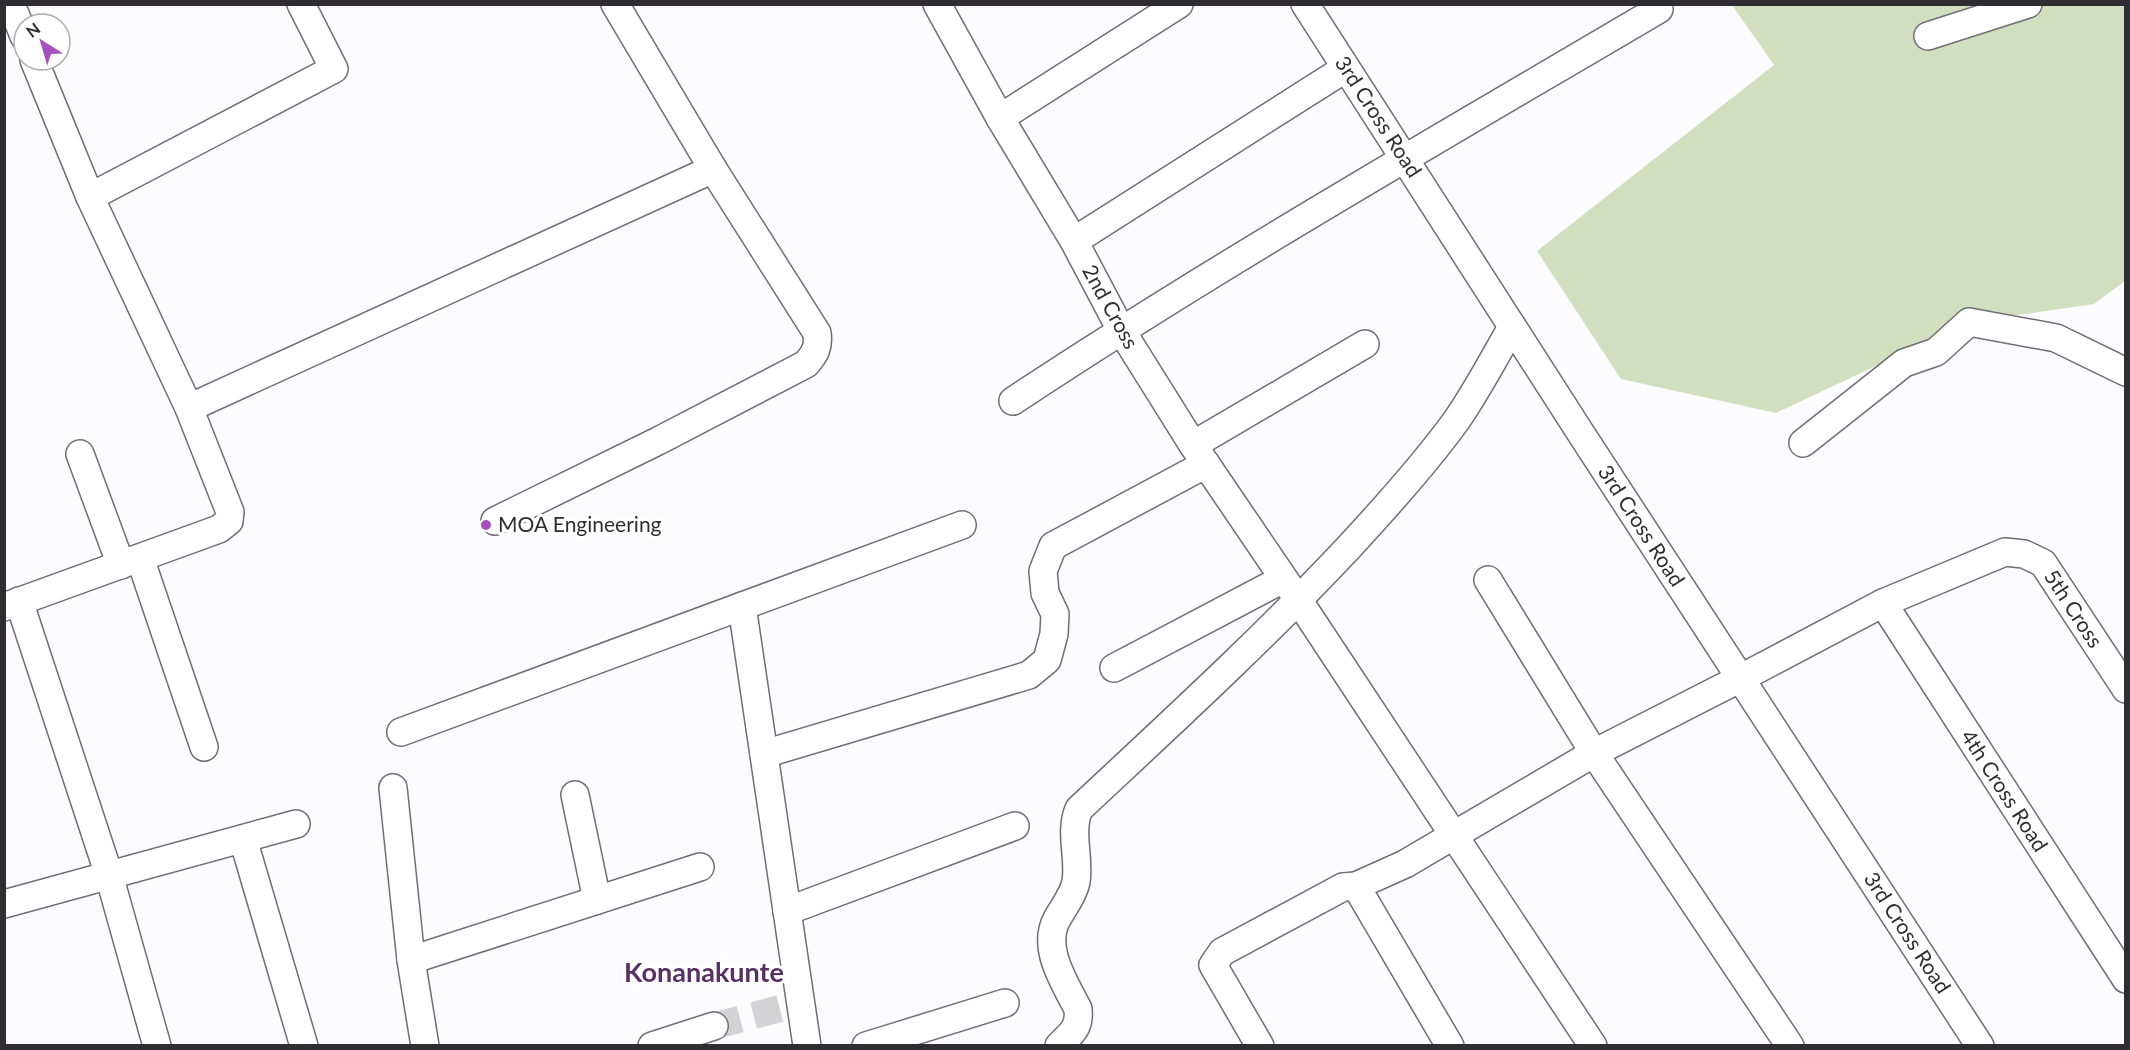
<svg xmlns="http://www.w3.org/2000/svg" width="2130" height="1050" viewBox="0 0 2130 1050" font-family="Lato,sans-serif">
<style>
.green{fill:#d2dfbf}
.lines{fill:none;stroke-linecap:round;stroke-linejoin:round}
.minor-tunnel{stroke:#d3d2d4;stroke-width:27;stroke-dasharray:27 14;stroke-linecap:butt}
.minor-casing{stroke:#716c77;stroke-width:30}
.minor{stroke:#fff;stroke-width:27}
.poi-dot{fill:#a650be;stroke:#fff;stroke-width:2}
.labels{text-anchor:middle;stroke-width:6;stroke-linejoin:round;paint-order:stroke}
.street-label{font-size:21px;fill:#2f2d32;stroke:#fff}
.poi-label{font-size:21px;fill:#2f2d32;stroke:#fff;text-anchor:start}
.district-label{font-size:27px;font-weight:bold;fill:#593065;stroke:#fff}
</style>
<rect width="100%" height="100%" fill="#fcfbfd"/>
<polygon class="green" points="1732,5 2125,5 2125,281 2094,304 1969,322 1776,413 1621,379 1537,251 1774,65"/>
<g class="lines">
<polyline class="minor-tunnel" points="714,1026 801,1003"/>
<g class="minor-casing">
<g id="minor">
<polyline points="11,4 24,36"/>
<polyline points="937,4 1000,118 1074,241 1121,330 1193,445 1299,601 1593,1046"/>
<polyline points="1305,4 1580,432 1980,1046"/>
<polyline points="1928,36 2028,4"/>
<polyline points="1000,118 1179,4"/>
<polyline points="90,197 334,69 301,4"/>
<polyline points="1074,241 1346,68"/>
<path d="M 1013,401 C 1223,262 1442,137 1659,9"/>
<polyline points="189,408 713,169 615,4"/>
<polyline points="1803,443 1904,363 1936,352 1969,322 2056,338 2126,372"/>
<polyline points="1193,445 1365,344"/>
<polyline points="80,454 121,565"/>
<path d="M 495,521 L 658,441 L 806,364 C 815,354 819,347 817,333 L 713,169"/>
<polyline points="140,558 204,747"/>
<polyline points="1488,580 1594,753 1790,1046"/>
<polyline points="19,601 109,875 157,1046"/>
<polyline points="1883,603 2126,979"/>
<polyline points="742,606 807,1046"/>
<polyline points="4,607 219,529 229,521 230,512 189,408 90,197 34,60"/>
<polyline points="1114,668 1283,579"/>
<polyline points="401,732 962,525"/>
<polyline points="764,754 1029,675 1047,660 1054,634 1055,614 1045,593 1043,571 1053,546 1206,464"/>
<polyline points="393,788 411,960 425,1046"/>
<polyline points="575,795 597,900"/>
<polyline points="243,839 304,1046"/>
<polyline points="4,904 296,824"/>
<polyline points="787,911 1015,826"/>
<polyline points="411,960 700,867"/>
<polyline points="652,1046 714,1026"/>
<polyline points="866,1046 1005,1003"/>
<path d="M 1059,1046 C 1071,1033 1080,1029 1078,1009 C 1065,983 1041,948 1057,919 C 1064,906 1073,896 1076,882 C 1080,858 1069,832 1079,809 C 1171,723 1264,638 1350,546 C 1387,506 1424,465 1456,421 C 1477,391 1494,358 1512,327"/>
<polyline points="1260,1046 1213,965 1222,952 1343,887 1356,886"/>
<polyline points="1450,1046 1356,886 1405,864 1594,753 1741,678 1883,603 2005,552 2024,554 2043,563 2126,689"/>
</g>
</g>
<use href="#minor" class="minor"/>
</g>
<circle class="poi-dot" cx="486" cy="525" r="6"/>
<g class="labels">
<g class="street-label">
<text transform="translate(1378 117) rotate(57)" y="7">3rd Cross Road</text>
<text transform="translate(1110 307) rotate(61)" y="7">2nd Cross</text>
<text transform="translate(1641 526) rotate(57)" y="7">3rd Cross Road</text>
<text transform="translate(2073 609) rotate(57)" y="7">5th Cross</text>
<text transform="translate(2004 791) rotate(57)" y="7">4th Cross Road</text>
<text transform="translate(1907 933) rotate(57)" y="7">3rd Cross Road</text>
</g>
<g class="poi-label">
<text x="498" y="532">MOA Engineering</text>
</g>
<g class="district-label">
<text x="704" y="982">Konanakunte</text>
</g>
</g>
<rect width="2130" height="1050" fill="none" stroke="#2f2d32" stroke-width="12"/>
<g transform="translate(42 42) rotate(323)"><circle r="28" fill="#ffffff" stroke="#acabad" stroke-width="1.5"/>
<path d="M0-4.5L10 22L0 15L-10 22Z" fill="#a650be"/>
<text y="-9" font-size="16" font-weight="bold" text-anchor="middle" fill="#2f2d32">N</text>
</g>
</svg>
